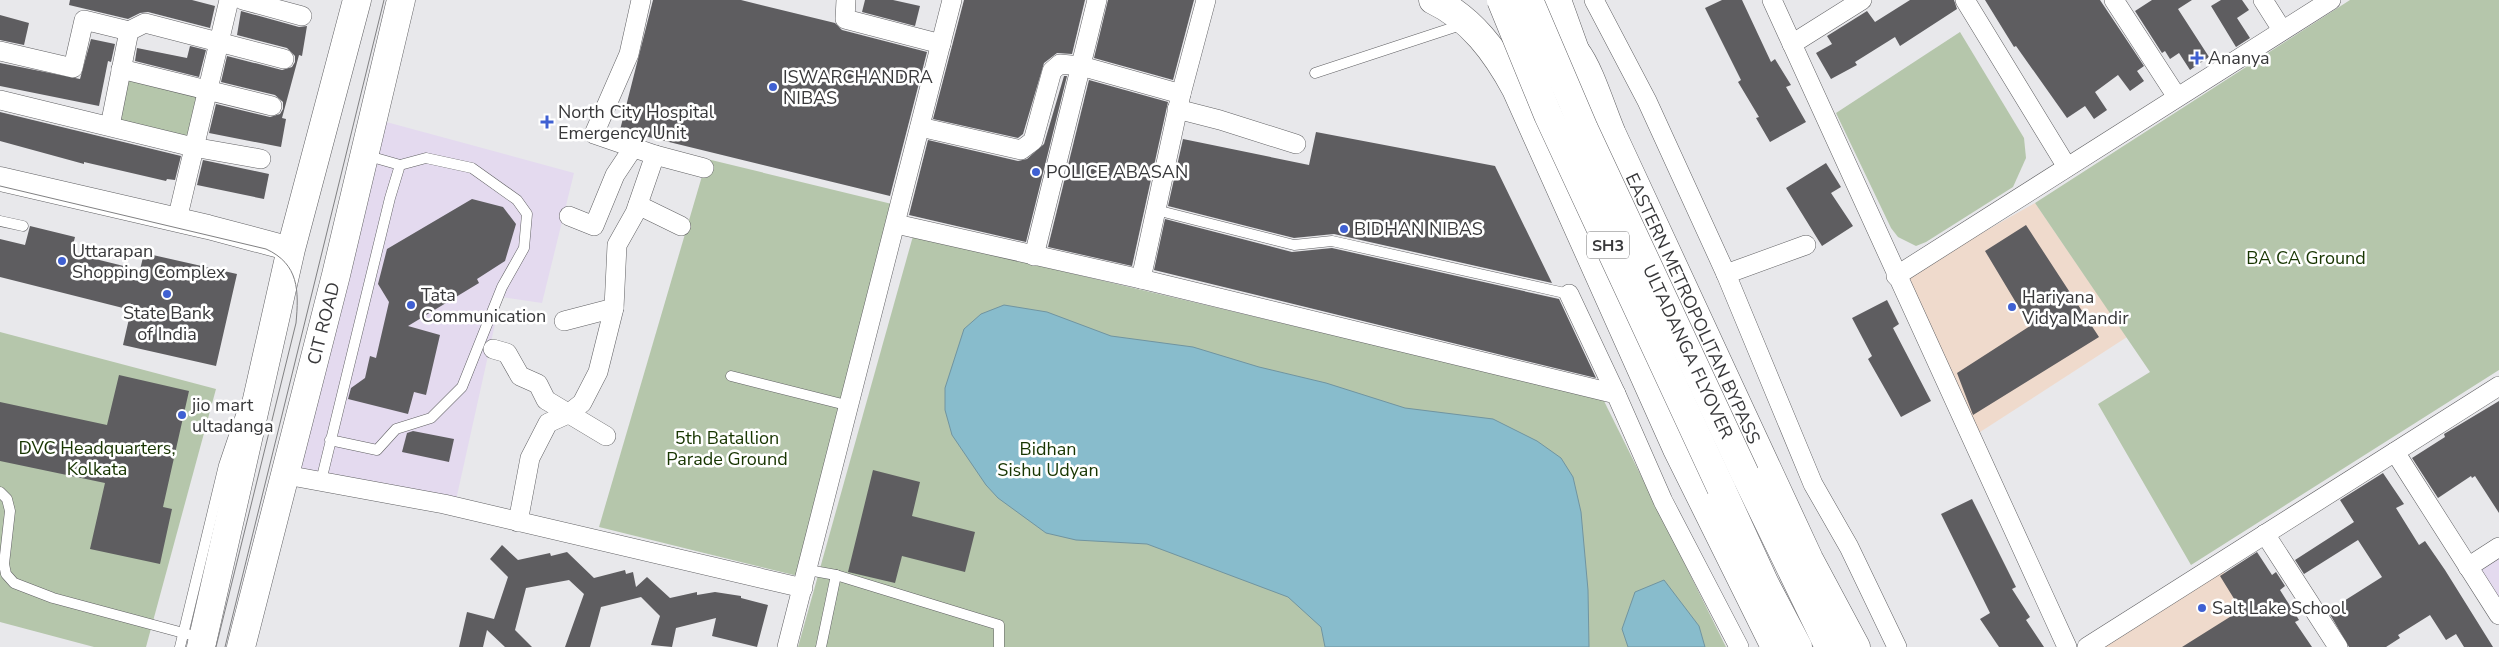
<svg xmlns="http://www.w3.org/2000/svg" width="2499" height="647" viewBox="0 0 2499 647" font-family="'Nunito Sans',sans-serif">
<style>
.commercial{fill:#e4daef}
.education{fill:#efdacc}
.green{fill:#b5c6ab}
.water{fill:#88bccc;stroke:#7094a0}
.building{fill:#5e5d60}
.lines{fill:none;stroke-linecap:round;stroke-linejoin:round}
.service-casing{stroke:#606063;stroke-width:11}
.minor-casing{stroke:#606063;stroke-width:20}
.tertiary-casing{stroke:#606063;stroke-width:25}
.secondary-casing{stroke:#606063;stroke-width:29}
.primary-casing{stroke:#606063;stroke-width:29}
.service{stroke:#fff;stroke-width:10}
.minor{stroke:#fff;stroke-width:19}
.tertiary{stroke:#fff;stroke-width:24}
.secondary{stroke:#fff;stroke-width:28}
.primary{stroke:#fff;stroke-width:28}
.tram{stroke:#808082;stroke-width:1}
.primary-bridge-casing{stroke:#606063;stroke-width:29;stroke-linecap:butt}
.primary-bridge{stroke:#fff;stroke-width:28}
.poi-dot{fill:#3f60d2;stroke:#fff;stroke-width:2}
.labels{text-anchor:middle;stroke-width:5;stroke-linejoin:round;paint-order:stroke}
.shield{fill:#fff;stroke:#747475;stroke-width:1}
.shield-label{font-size:16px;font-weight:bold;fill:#38383a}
.poi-label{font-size:18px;fill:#38383a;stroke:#fff;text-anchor:start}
.park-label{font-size:18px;fill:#173500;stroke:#fff}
.street-label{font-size:18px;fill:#38383a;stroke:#fff}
</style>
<rect width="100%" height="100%" fill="#e8e8eb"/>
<g class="commercial">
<polygon points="379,120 574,173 542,303 501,297 456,500 300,469"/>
<polygon points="2499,552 2499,608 2474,568"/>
</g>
<g class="education">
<polygon points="2035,203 2127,337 1977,434 1904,277"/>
<polygon points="2223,570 2267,647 2096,647"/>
</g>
<g class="green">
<polygon points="2350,0 2499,0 2499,370 2191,565 2098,404 2150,372 2035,203"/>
<polygon points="1960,32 2024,138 2026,158 2013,187 1926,242 1916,246 1898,237 1891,228 1836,113"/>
<polygon points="124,75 201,94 191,139 115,120"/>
<polygon points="707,159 896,205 798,576 599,527"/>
<polygon points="913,236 1603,399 1726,647 798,647"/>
<polygon points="0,332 216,389 146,647 94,647 0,622"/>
</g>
<g class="water">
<polygon points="1004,305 1047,312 1111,336 1193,347 1259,367 1326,383 1405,408 1493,419 1537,441 1561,458 1573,477 1581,512 1588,590 1589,647 1325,647 1321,627 1288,597 1147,544 1076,540 1046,533 998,498 986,485 952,435 945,410 945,388 964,329 981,314"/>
<polygon points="1664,580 1699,626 1705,647 1628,647 1622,629 1635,592"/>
</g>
<g class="building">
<polygon points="70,0 192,0 215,6 210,28 148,12 140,13 128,19 69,5"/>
<polygon points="653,0 741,0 835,23 842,30 927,52 890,196 620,130"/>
<polygon points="865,0 893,0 920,6 915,26 862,12"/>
<polygon points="964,0 1085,0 1072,54 1057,53 1044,63 1023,134 1018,138 933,119"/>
<polygon points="1108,0 1194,0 1173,80 1094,58"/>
<polygon points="1722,0 1742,0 1771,62 1775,59 1791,85 1786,87 1806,122 1770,142 1756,118 1759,117 1738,82 1741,80 1705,8"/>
<polygon points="1910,0 1954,0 1957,9 1900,46 1895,37 1855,62 1857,65 1831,79 1816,53 1832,44 1827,36 1867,11 1875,22"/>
<polygon points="1985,0 2100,0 2144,66 2137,71 2144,81 2130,91 2118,75 2095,92 2107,110 2094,119 2085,106 2067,118 2016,46 2014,47"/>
<polygon points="2152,0 2192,0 2178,9 2209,57 2190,70 2179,53 2170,59 2165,51 2162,53 2135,11"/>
<polygon points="2221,0 2242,0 2249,10 2237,18 2250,38 2236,47 2211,6"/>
<polygon points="241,11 299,27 307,26 302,56 299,55 282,118 286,119 281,147 209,133 216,104 270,117 280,114 283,109 283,102 275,95 221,82 227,56 282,70 292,67 295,62 295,56 287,48 237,35"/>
<polygon points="0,15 29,23 24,45 0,40"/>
<polygon points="91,39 115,44 111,62 108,61 99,106 0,86 0,63 80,79"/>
<polygon points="190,46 206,50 199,77 135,61 137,48 187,58"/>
<polygon points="1064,76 1067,76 1026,242 909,215 928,140 1018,161 1027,159 1044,144"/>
<polygon points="1089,80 1168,102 1132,266 1048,247"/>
<polygon points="0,112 181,156 175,180 167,179 166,181 84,162 84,164 0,141"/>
<polygon points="1316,132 1495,166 1552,283 1334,234 1294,238 1168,206 1183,139 1309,165"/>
<polygon points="203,160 269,174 264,199 197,185"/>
<polygon points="1826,163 1841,187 1831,193 1853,226 1822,246 1786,188"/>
<polygon points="472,199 503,207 516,224 505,261 477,279 479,283 408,326 440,335 426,395 414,392 408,414 348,399 351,388 365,378 370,356 376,358 389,302 378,284 387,249"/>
<polygon points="1165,219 1292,252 1332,248 1559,299 1596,378 1154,270"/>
<polygon points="2026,225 2099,337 1973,415 1957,373 2030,326 1985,251"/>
<polygon points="30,226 75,237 71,253 140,270 144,253 237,274 216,366 123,345 131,310 0,277 0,239 25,245"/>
<polygon points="1887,300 1899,324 1893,328 1931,401 1901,417 1868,359 1872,356 1852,318"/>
<polygon points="119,375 189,391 163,507 172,509 160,564 90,549 105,483 0,461 0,402 107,425"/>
<polygon points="2499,401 2499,513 2475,476 2472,478 2471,476 2438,498 2412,458 2445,437 2444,434"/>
<polygon points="413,431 454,439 449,462 402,452 407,433"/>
<polygon points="873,470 920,482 912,516 975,532 965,572 902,556 895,583 848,572"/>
<polygon points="2383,473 2404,504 2396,508 2419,545 2425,541 2445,570 2493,647 2464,647 2456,634 2446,640 2430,615 2398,635 2400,638 2386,647 2349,647 2328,611 2382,577 2358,540 2304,574 2295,560 2354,522 2340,500"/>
<polygon points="1972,499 2016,587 2012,589 2030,617 2026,620 2044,647 1999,647 1980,619 1990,613 1941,514"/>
<polygon points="502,545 518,560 550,553 551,556 567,552 594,578 625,570 626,574 633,572 636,587 647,577 670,598 697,592 697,595 715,592 741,596 741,598 768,605 757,647 712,636 716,618 676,628 672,647 651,645 660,616 641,597 601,607 590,647 565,647 584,594 569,580 526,588 515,630 532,647 505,647 487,630 483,647 459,647 467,612 494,619 508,577 490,559"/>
<polygon points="2257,552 2272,575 2276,572 2285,586 2280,590 2299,620 2295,622 2312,647 2182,647 2241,610 2220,576"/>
</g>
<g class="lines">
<g class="service-casing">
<g id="service">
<polyline points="1315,73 1464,24"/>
<polyline points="365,155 400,165"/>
<polyline points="1156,210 1294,245 1332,241 1569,294"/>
<polyline points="0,221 23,226"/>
<polyline points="731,376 850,406"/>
<polyline points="321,481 390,198 400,165 426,158 472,168 517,200 527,214 524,248 502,287 462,387 431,418 396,429 377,450 330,440"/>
<polyline points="0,492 7,499 10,511 4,564 6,574 14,583 53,598 202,638"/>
<polyline points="808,570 836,575 999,625 999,647"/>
<polyline points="180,647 224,465 243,409"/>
<polyline points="821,647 836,575"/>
</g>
</g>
<g class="minor-casing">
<g id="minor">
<polyline points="243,0 302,16"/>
<polyline points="641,0 629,54 594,134 655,155 704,168"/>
<polyline points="846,0 845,19 941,44"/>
<polyline points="1594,0 1647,101 1726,274 1813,484 1849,547 1897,647"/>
<polyline points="1772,0 2067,647"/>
<polyline points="1965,0 2067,167"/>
<polyline points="2114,0 2177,97"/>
<polyline points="2263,0 2282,30"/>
<polyline points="1792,44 1862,0"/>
<polyline points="0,51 73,68 84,20 129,31"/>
<polyline points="121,69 272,106"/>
<polyline points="0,100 193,147 261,159"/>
<polyline points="1177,109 1220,120 1296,144"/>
<polyline points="110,126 129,31 145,23 284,59"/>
<polyline points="920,127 1021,150 1033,141 1052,71 1060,64 1081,66 1181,94"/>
<polyline points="638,205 681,226"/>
<polyline points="569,216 594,226 615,175 633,148"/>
<polyline points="177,220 229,0"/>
<polyline points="896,224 1141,279 1616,394 1663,501 1739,647"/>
<polyline points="1034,256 1097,0"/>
<polyline points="1726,274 1806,245"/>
<polyline points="1896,276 2331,0"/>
<polyline points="1141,279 1181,94 1206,0"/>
<polyline points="1569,294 1616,394"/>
<polyline points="564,321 614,308"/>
<polyline points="493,349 507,353 520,376 538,384 546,400 606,436"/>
<polyline points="2395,452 2499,615"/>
<polyline points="286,475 444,504 803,588"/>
<polyline points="518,522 530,458 548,423 568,414 582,403 598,372 614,308 617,245 635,213 655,155"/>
<polyline points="2265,534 2338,647"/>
<polyline points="2468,567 2499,547"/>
<polyline points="787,647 952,0"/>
<polyline points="2087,647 2499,386"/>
</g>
</g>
<g class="tertiary-casing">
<polyline id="tertiary" points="0,179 208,227 291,249"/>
</g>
<g class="secondary-casing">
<g id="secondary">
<path d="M 1433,0 C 1471,18 1496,52 1516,89 L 1677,449 L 1775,647"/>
<polyline points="1557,0 1576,53"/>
<path id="s1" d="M 1529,17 C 1545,28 1563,37 1576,52 C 1590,70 1602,111 1612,134 L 1809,559 L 1856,647"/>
</g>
</g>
<g class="primary-casing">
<g id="primary">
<polyline points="1745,474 1829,647"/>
<polyline points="1721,488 1765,584 1798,647"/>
<polyline points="201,647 291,249 357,0"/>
<path id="s2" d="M 241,647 L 336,275 L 401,0"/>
</g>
</g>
<use href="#service" class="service"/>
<use href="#minor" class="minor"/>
<use href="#tertiary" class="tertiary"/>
<use href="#secondary" class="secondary"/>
<use href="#primary" class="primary"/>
<g class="tram">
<path d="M 0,186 L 266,249 C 299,264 299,291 296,323 L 216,647"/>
<polyline points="225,647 384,0"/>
</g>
<g class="primary-bridge-casing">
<g id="primary-bridge">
<polyline points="1501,0 1548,115 1721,488"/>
<path id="s3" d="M 1529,0 L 1584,129 L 1745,474"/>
</g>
</g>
<use href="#primary-bridge" class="primary-bridge"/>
</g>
<g class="poi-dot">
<path d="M2194.5 50.5h5v5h5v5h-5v5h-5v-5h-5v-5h5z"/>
<circle cx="773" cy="87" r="5"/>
<path d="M544.5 114.5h5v5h5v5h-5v5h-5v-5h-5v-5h5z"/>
<circle cx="1036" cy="172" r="5"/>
<circle cx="1344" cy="229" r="5"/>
<circle cx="62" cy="261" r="5"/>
<circle cx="167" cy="294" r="5"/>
<circle cx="411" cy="305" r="5"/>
<circle cx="2012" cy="307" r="5"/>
<circle cx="182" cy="415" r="5"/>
<circle cx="2202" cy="608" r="5"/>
</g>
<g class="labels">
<rect class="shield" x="1587" y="231.5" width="42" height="27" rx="4"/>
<g class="shield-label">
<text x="1608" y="251">SH3</text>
</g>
<g class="poi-label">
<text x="2208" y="64">Ananya</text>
<text x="783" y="83">ISWARCHANDRA<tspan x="783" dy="21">NIBAS</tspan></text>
<text x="558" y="118">North City Hospital<tspan x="558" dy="21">Emergency Unit</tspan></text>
<text x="1046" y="178">POLICE ABASAN</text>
<text x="1354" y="235">BIDHAN NIBAS</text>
<text x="72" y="257">Uttarapan<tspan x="72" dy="21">Shopping Complex</tspan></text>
<text x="421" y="301">Tata<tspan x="421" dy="21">Communication</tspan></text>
<text x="2022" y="303">Hariyana<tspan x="2022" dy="21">Vidya Mandir</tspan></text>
<text x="167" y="319" text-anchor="middle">State Bank<tspan x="167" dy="21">of India</tspan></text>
<text x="192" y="411">jio mart<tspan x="192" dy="21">ultadanga</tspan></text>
<text x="2212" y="614">Salt Lake School</text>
</g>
<g class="park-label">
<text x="2306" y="264">BA CA Ground</text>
<text x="727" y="444">5th Batallion<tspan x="727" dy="21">Parade Ground</tspan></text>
<text x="97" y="454">DVC Headquarters,<tspan x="97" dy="21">Kolkata</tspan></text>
<text x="1048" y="455">Bidhan<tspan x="1048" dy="21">Sishu Udyan</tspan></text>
</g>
<g class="street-label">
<text dy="6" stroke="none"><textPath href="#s1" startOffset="341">EASTERN METROPOLITAN BYPASS</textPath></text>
<text dy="6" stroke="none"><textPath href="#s2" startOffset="334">CIT ROAD</textPath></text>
<text dy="6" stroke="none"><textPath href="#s3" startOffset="386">ULTADANGA FLYOVER</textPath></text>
</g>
</g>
</svg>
